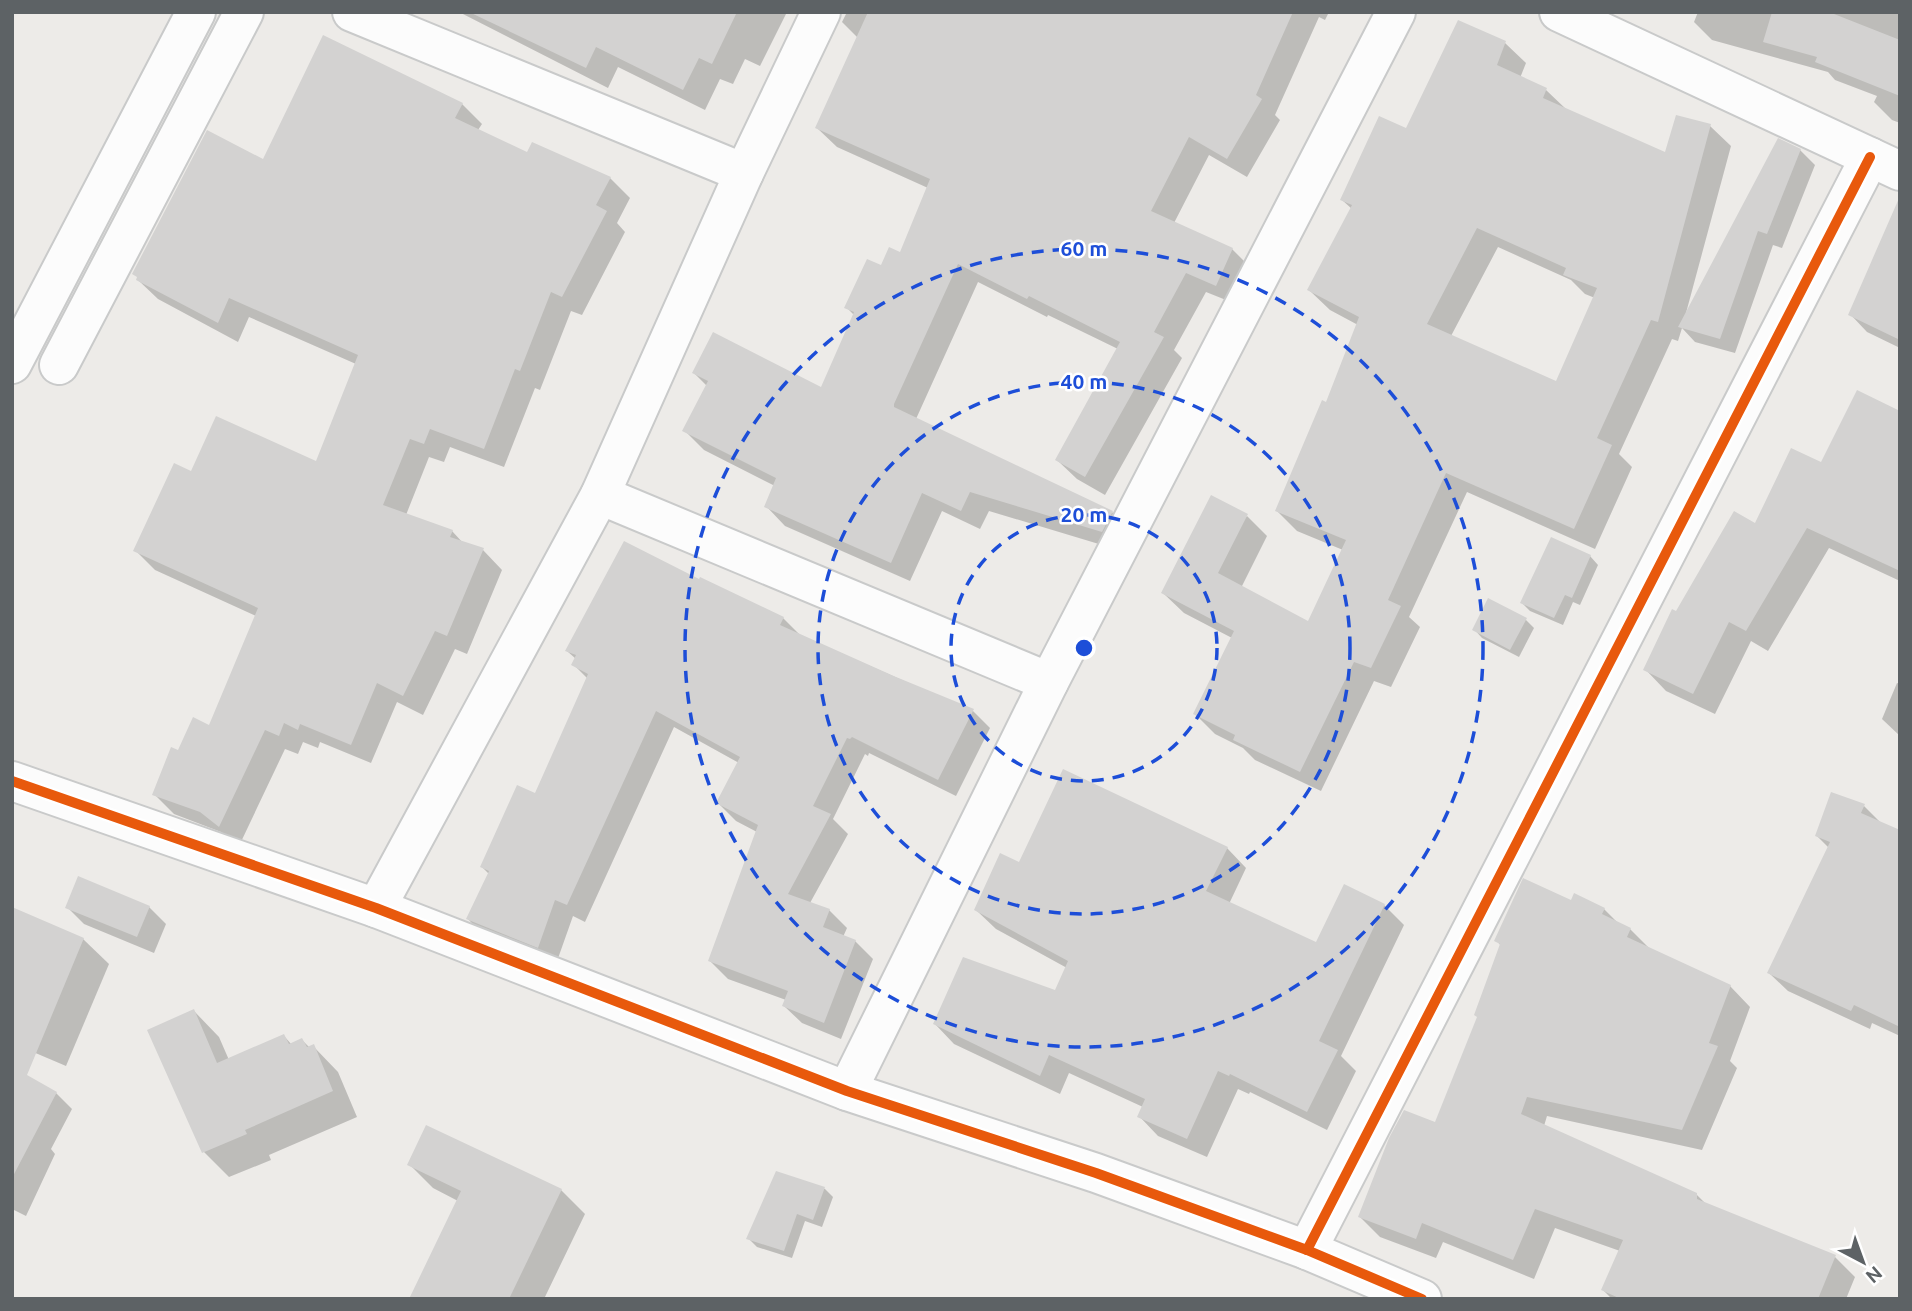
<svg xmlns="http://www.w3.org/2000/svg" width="1912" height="1311" viewBox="0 0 1912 1311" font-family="Ubuntu,sans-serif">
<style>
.shadow{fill:#0003;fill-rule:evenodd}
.building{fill:#d3d2d1;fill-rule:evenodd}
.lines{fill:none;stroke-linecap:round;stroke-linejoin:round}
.minor-casing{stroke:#c9caca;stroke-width:42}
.minor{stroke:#fcfcfc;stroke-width:38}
.cycleway-casing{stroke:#fff;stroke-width:15}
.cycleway{stroke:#e8590c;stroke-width:10}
.ring{fill:none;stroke:#1d4ed8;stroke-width:3.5;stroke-dasharray:12 9}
.centre{fill:#1d4ed8;stroke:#fff;stroke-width:3.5}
.ring-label{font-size:21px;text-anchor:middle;font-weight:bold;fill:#1d4ed8;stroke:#fff;stroke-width:5;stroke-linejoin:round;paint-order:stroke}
</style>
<rect width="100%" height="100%" fill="#edebe8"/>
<g class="shadow">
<polygon points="459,12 787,12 760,66 745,59 733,84 720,79 705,110 618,67 608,88"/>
<polygon points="847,12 1329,12 1325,20 1319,17 1275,115 1280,120 1247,177 1209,155 1174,223 1232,249 1252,269 1236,304 1206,292 1174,350 1182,358 1105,495 1077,479 1057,460 1118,349 1048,315 1047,317 978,282 916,419 1112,512 1131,532 1122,551 989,511 980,529 942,511 910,581 785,526 766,506 775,486 704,450 684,430 707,386 694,373 822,389 855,316 847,308 882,267 901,254 928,188 837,147 817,128 858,38 842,22"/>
<polygon points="1698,12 1900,12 1900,123 1892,120 1874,102 1877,96 1835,80 1828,72 1712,40 1694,22"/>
<path d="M 1459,22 L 1505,43 L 1526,63 L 1520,78 L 1546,90 L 1567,110 L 1667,154 L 1710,126 L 1731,146 L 1686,313 L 1800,150 L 1815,165 L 1782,248 L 1773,245 L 1735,353 L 1695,342 L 1682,328 L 1678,341 L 1672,339 L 1619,454 L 1632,467 L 1595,549 L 1467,492 L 1409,617 L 1420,627 L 1391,687 L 1374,681 L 1321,791 L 1255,760 L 1243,748 L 1215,734 L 1195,714 L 1232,638 L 1184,613 L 1163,593 L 1247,516 L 1267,536 L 1241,588 L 1309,623 L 1343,550 L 1297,531 L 1277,511 L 1327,404 L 1358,325 L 1330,310 L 1309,290 L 1352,209 L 1342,200 L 1407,131 ZM 1498,247 L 1571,280 L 1585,294 L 1595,298 L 1556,383 L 1451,336 Z"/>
<polygon points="462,104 482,124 478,130 528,154 610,178 630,198 617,223 625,232 582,315 571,311 540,390 535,388 504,467 450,447 444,462 429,457 406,515 452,531 464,544 483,550 502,570 467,654 455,649 423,715 397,702 371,763 320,742 318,748 303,742 298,754 285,749 239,846 221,832 174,814 154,794 179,752 210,727 256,616 155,570 135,550 192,473 316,464 356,364 249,317 238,342 158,299 138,280 264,161"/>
<polygon points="1900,252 1900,348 1867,332 1850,314"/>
<polygon points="1900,413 1900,581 1829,548 1768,651 1751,641 1715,714 1666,691 1645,669 1676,613 1756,525 1822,465"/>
<polygon points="1590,556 1598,565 1580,605 1573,602 1563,625 1530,611 1522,603"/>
<polygon points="699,582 783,618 801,636 973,711 990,728 956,796 869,753 868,756 865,754 833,819 848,834 810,903 829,910 847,928 843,937 855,941 873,959 841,1039 802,1023 784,1006 786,1000 728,979 710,961 757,832 736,821 718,803 739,763 674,727 585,922 573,916 556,964 485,937 468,919 489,874 482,867 536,796 588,679 573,664 576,659 567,651"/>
<polygon points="1489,600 1526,620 1534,628 1519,657 1482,638 1474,629"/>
<polygon points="1897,683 1900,684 1900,736 1882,719"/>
<polygon points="1864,806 1881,823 1900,831 1900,1036 1872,1023 1870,1029 1788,991 1769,973 1829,848 1817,836"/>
<polygon points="1227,848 1246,868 1229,904 1317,944 1384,905 1404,925 1341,1056 1356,1071 1327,1130 1250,1092 1249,1094 1238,1089 1207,1157 1158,1136 1139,1116 1143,1107 1069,1073 1060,1094 954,1044 935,1024 1056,992 1067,968 996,929 976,910 1020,864"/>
<polygon points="1572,902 1604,909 1619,924 1630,929 1650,949 1730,986 1750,1007 1730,1061 1737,1068 1702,1150 1547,1116 1544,1126 1696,1194 1707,1205 1835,1257 1855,1277 1846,1299 1612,1299 1603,1290 1620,1251 1555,1228 1534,1279 1443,1242 1436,1258 1380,1237 1360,1217 1436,1125 1479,1017 1501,946 1497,941"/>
<polygon points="67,907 149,907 166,924 154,953 84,924"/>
<polygon points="83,939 109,964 66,1066 12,1043"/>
<polygon points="194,1011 219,1037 229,1060 284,1036 292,1045 302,1040 310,1048 313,1046 338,1072 357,1117 269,1155 271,1160 229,1177 204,1152"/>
<polygon points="12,1069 56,1093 72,1109 51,1149 55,1154 26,1216 12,1209"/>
<polygon points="409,1164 561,1190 585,1214 544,1299 411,1299 458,1201 433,1188"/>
<polygon points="777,1173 825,1189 833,1197 822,1227 805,1221 792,1258 757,1247 748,1238"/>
</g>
<g class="building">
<polygon points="469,12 737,12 712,64 699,58 683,90 596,47 586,68"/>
<polygon points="868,12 1293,12 1256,95 1262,99 1227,159 1189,137 1151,211 1233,248 1216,286 1186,273 1154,332 1164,337 1085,477 1055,460 1120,342 1029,296 1027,299 958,264 894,404 894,407 1113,511 1102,532 970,492 961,511 922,493 891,563 764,507 776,478 682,431 708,381 692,373 713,332 821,387 854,312 844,308 867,259 881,265 889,247 900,252 930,179 815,128"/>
<polygon points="1772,12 1829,12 1900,40 1900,96 1815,62 1817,57 1763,42"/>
<path d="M 1458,20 L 1506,41 L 1497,65 L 1547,88 L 1543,98 L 1665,152 L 1676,115 L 1711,124 L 1658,322 L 1651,320 L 1597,438 L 1612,445 L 1574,529 L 1446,473 L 1388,600 L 1401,606 L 1371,668 L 1354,662 L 1300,772 L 1233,740 L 1235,735 L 1193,714 L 1234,631 L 1161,593 L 1211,495 L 1248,514 L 1218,573 L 1308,621 L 1346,540 L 1275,511 L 1322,400 L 1326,402 L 1359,317 L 1307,290 L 1352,205 L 1340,200 L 1379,116 L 1406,128 ZM 1477,228 L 1566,268 L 1563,275 L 1597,288 L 1556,381 L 1427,324 Z"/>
<polygon points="323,35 463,103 455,118 527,152 532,142 611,177 596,205 607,211 562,297 551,292 520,371 515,369 484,449 430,429 424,444 410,439 383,505 453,530 450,537 484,548 447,636 435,631 403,696 377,683 351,745 300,724 298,730 284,723 279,736 265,730 219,827 200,812 152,795 171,747 178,750 193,717 209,725 258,608 133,551 174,463 191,471 216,416 316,461 358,355 229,298 218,323 136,280 137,277 132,274 207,130 263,159"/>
<polygon points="1778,138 1801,149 1767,234 1758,231 1720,339 1678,327"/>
<polygon points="1900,196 1900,340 1848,315"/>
<polygon points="1857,390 1900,411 1900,571 1807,528 1746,631 1729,622 1693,694 1643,670 1672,609 1676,611 1734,511 1755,523 1791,448 1821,462"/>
<polygon points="1551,537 1591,555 1572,598 1565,595 1554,618 1520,603"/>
<polygon points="624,541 699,579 700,577 784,617 780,625 896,677 974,709 938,780 852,737 850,739 847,738 813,806 831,814 788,894 830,909 823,927 856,940 824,1023 782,1006 788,991 708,961 758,825 716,803 740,757 656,711 567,905 555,900 538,948 466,919 489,871 480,867 517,785 535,793 588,674 571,665 576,655 565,651"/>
<polygon points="1488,598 1527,618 1510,650 1472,630"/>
<polygon points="1063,769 1228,847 1206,891 1316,942 1344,884 1385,904 1319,1041 1338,1050 1307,1112 1230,1074 1229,1076 1218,1071 1187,1139 1137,1117 1145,1099 1049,1055 1040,1076 933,1024 963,957 1055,990 1068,961 974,910 1000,853 1019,862"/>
<polygon points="1831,792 1865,804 1861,813 1900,830 1900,1027 1854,1005 1851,1011 1767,973 1830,842 1815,836"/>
<polygon points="78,876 150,906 137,937 65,908"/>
<polygon points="1523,878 1571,900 1574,893 1605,908 1602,914 1631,928 1627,937 1731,985 1709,1043 1718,1046 1682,1130 1527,1097 1521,1114 1697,1193 1697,1199 1836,1255 1818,1299 1621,1299 1601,1290 1623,1240 1535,1209 1513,1260 1422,1223 1416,1239 1358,1217 1389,1138 1404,1110 1435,1122 1477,1017 1474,1015 1500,944 1494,941"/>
<polygon points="12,907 84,938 27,1075 57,1092 12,1178"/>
<polygon points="194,1009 217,1063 284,1034 289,1044 302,1038 307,1047 314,1044 333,1091 245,1130 247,1134 202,1153 147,1030"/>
<polygon points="426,1125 562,1189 509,1299 409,1299 461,1191 407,1165"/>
<polygon points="776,1171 825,1187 813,1220 797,1214 784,1251 746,1239"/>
</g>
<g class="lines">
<g class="minor-casing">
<g id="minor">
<polyline points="352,12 744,173"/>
<polyline points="1559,12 1900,171"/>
<polyline points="12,364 196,12"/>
<polyline points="59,365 244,12"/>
<polyline points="600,495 1049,682"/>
<polyline points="12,781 376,908 847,1091 1096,1173 1307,1250 1422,1299"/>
<polyline points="376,908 600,495 744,173 821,12"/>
<polyline points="847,1091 1049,682 1396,12"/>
<polyline points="1307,1250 1870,157"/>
</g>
</g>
<use href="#minor" class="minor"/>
<g class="cycleway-casing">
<g id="cycleway">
<polyline points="12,781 376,908 847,1091 1096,1173 1307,1250 1422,1299"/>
<polyline points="1307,1250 1870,157"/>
</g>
</g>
<use href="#cycleway" class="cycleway"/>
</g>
<g class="ring">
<circle cx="1084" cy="648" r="133"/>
<circle cx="1084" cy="648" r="266"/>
<circle cx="1084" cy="648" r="399"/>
</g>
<circle cx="1084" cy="648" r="10" class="centre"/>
<g class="ring-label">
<text x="1084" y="256">60 m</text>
<text x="1084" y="389">40 m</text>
<text x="1084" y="522">20 m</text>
</g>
<rect width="1912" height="1311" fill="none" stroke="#5d6265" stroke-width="28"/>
<g transform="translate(1863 1262) rotate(139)" stroke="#ffffff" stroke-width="5" paint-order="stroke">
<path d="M0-5L12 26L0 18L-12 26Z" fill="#5d6265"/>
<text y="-10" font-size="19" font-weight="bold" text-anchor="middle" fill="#5d6265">N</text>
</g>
</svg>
